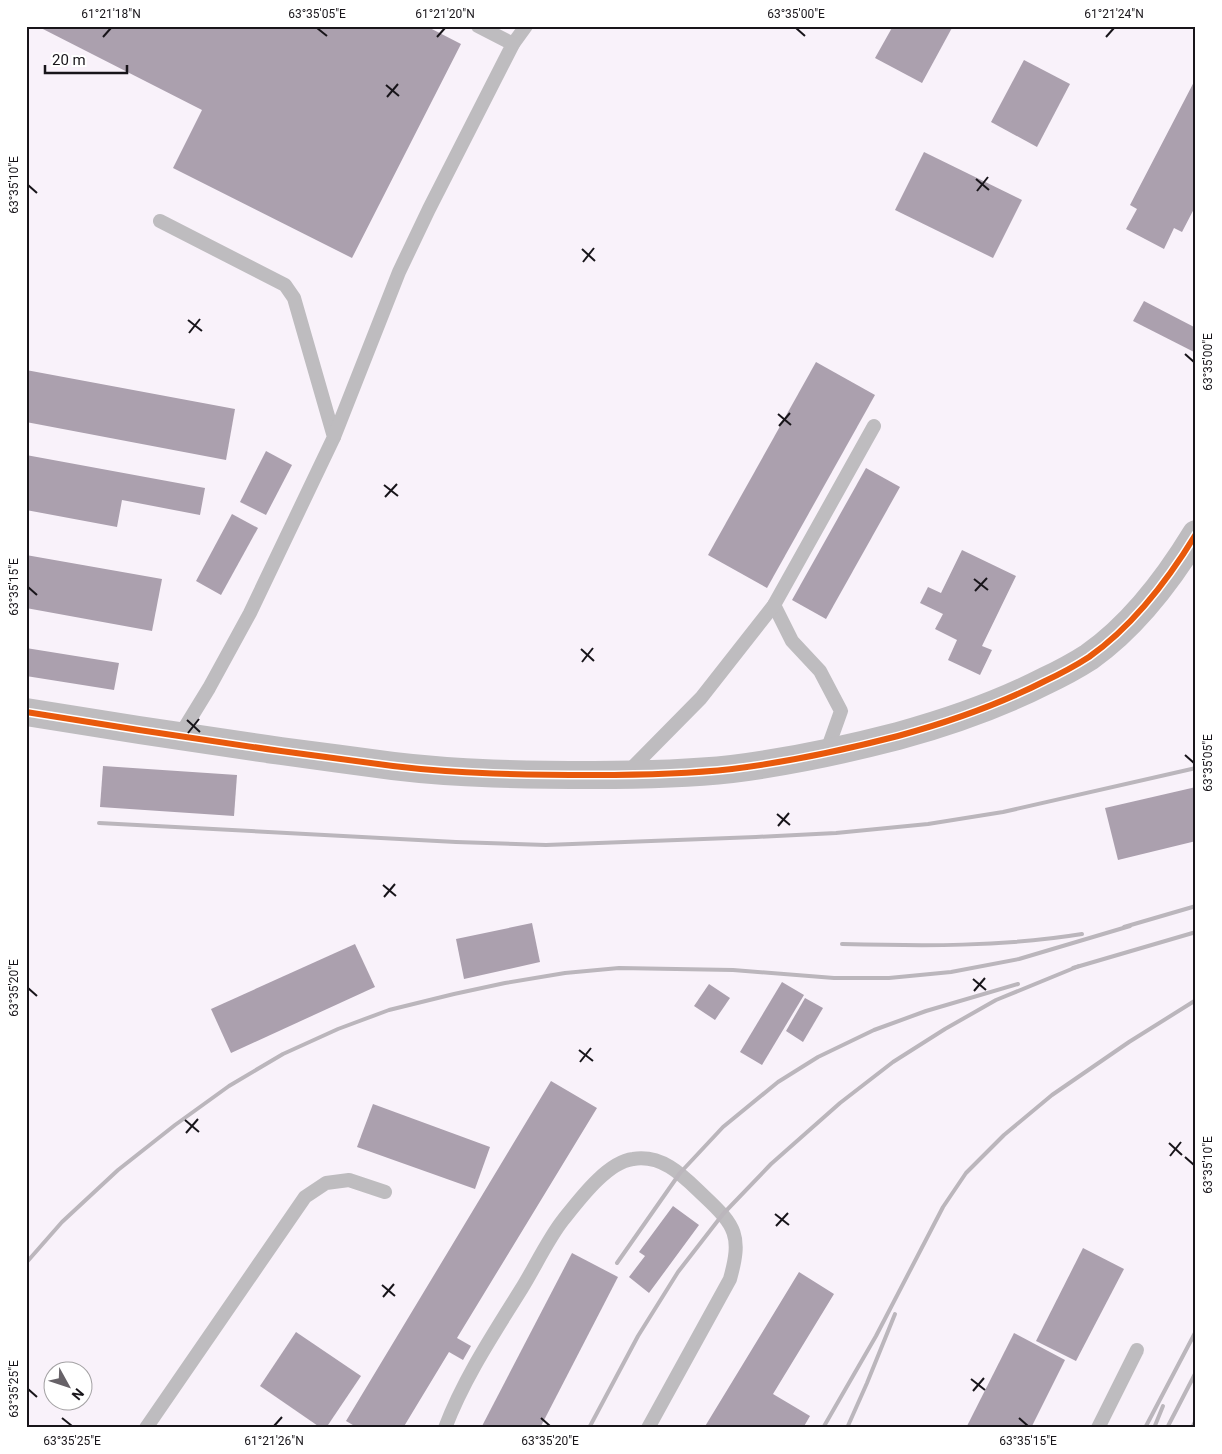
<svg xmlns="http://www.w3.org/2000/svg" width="1222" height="1454" viewBox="0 0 1222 1454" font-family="Roboto,sans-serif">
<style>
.building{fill:#aba0ae}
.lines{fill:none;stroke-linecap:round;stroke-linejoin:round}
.service{stroke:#bebcbf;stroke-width:14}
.minor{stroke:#bebcbf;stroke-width:28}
.rail{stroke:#bbb6bc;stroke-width:4}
.cycleway-casing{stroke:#fff;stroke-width:9}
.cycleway{stroke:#e8590c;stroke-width:6}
.ticks{fill:none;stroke:#18151a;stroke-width:2}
.neatline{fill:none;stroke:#18151a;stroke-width:2}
.ticks-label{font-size:12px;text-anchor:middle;fill:#18151a}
</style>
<rect width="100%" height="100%" fill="#f9f2fa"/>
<g class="building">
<polygon points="37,26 426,26 461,44 352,258 173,168 202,110"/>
<polygon points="893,26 953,26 922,83 875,58"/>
<polygon points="1024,60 1070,84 1037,147 991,122"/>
<polygon points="1196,78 1196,205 1182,232 1174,228 1164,249 1126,229 1137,209 1130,205"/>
<polygon points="924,152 1022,200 993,258 895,210"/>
<polygon points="1144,301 1196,328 1196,353 1133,321"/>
<polygon points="816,362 875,395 767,588 708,555"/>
<polygon points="26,370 235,409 226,460 26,422"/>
<polygon points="266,451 292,465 266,515 240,502"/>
<polygon points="26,455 205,488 200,515 122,500 117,527 26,510"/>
<polygon points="866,468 900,487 826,619 792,600"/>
<polygon points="232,514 258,528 221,595 196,581"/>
<polygon points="962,550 1016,576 982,646 992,650 980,675 948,660 957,640 935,629 943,614 920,603 928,587 941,593"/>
<polygon points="26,555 162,579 152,631 26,608"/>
<polygon points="26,648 119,663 114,690 26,676"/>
<polygon points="103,766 237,775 234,816 100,807"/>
<polygon points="1196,787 1196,841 1118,860 1105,808"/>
<polygon points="532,923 540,962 464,979 456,939"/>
<polygon points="355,944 375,987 231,1053 211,1009"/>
<polygon points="782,982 804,995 762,1065 740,1052"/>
<polygon points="709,984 730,998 715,1020 694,1006"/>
<polygon points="805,998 823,1008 803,1042 786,1031"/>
<polygon points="551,1081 597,1108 457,1338 471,1346 463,1360 449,1352 403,1428 358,1428 346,1421"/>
<polygon points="373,1104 490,1147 475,1189 357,1147"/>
<polygon points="673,1206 699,1225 649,1293 629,1277 645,1256 639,1252"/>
<polygon points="1083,1248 1124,1269 1076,1361 1036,1341"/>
<polygon points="572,1253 618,1277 540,1428 481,1428"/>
<polygon points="799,1272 834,1294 773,1394 810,1416 803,1428 704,1428"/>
<polygon points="296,1332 361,1376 326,1428 321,1428 260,1386"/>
<polygon points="1014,1333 1065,1360 1031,1428 966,1428"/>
</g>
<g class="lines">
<g class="service">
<polyline points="513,44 526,26"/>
<polyline points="160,221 285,285 294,298 334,437 250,613 209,688 179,737"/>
<polyline points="334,437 399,272 429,209 513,44 478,26"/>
<polyline points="774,605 792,641 820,671 841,711 826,753"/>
<polyline points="626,774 701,698 774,605 874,426"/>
<polyline points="146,1428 305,1197 326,1183 349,1180 385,1192"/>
<path d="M 445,1428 C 464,1378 494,1333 522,1288 C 535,1267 548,1239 563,1220 C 579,1200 607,1162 633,1159 C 664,1154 685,1178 704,1196 C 736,1226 742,1236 730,1279 L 648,1428"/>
<polyline points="1098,1428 1137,1350"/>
</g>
<path class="minor" d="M 26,712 C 111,726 196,739 281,751 C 318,756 356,761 393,766 C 459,774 527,775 594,775 C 640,775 686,774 732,769 C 788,762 844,750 898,736 C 949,722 998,705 1045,681 C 1060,674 1075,666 1089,657 C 1133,626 1168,580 1196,534"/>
<g class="rail">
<polyline points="99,823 456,842 546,845 756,837 836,833 928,824 1003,812 1196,768"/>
<polyline points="1124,927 1196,906"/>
<path d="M 842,944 C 923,946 1002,947 1082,934"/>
<polyline points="1073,968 1196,932"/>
<polyline points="26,1263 62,1222 118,1170 175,1125 229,1086 283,1054 338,1029 389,1010 454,994 505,983 565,973 619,968 733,970 834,978 889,978 951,972 1019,959 1130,926"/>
<polyline points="617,1263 680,1173 723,1127 778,1082 818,1057 874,1030 926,1011 1018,984"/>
<polyline points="589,1428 638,1336 678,1272 723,1214 771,1164 840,1103 893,1062 945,1029 996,1000 1079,966"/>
<polyline points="823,1428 876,1336 943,1207 966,1173 1004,1135 1052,1095 1129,1042 1196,1000"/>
<polyline points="847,1428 867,1383 895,1314"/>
<polyline points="1145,1428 1196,1331"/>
<polyline points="1154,1428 1163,1406"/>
<polyline points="1167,1428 1196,1372"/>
<polyline points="1192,1428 1196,1420"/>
</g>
<g class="cycleway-casing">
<path id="cycleway" d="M 26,712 C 111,726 196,739 281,751 C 318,756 356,761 393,766 C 459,774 527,775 594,775 C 640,775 686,774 732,769 C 788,762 844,750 898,736 C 949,722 998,705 1045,681 C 1060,674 1075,666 1089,657 C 1133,626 1168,580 1196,534"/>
</g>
<use href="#cycleway" class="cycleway"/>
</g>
<path class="ticks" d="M 317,28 L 327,36M 796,28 L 805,36M 103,37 L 111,28M 437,37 L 445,28M 1106,37 L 1114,28M 386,85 L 399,96M 387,97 L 398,84M 976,179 L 989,190M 28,185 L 37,193M 977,191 L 988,177M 582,249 L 595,261M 583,262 L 594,248M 188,320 L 202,331M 189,333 L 200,319M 1185,354 L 1194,362M 778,414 L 791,425M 779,426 L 790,413M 384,485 L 398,496M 385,497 L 397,484M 974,579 L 988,590M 28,587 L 37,595M 975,591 L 987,578M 581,649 L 594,661M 582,662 L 593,648M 187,720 L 200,732M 188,733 L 199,719M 1185,755 L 1194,763M 777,814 L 790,825M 778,826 L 789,813M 383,885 L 396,896M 384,897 L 395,884M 973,979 L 986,990M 28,988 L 37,996M 974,991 L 985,978M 579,1050 L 593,1061M 580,1062 L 591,1048M 185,1120 L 199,1132M 186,1133 L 198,1119M 1169,1143 L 1182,1155M 1170,1156 L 1181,1142M 1185,1157 L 1194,1165M 775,1214 L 789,1225M 776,1226 L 788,1213M 382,1285 L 395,1296M 383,1297 L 394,1284M 971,1379 L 985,1390M 28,1389 L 37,1397M 973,1391 L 984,1378M 62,1418 L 72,1426M 541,1418 L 550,1426M 1019,1418 L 1028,1426M 274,1426 L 282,1417"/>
<rect width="1222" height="1454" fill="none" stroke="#ffffff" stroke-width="55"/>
<g transform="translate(68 1386) rotate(130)"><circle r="24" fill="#ffffff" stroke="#a3a1a3"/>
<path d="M0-4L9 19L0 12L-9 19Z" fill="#676268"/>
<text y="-8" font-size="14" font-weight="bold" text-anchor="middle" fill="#18151a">N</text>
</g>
<path d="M45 65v8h82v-8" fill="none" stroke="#18151a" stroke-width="2.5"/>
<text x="52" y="65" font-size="15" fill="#18151a" stroke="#ffffff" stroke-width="4" paint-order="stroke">20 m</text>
<rect x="28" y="28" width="1166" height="1398" class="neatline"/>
<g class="ticks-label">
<text x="111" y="18">61°21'18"N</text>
<text x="317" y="18">63°35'05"E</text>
<text x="445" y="18">61°21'20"N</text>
<text x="796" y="18">63°35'00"E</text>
<text x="1114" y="18">61°21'24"N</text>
<text transform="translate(14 185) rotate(-90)" y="4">63°35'10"E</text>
<text transform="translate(1208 362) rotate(-90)" y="4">63°35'00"E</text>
<text transform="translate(14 587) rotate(-90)" y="4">63°35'15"E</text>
<text transform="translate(1208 763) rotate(-90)" y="4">63°35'05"E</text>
<text transform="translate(14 988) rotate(-90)" y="4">63°35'20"E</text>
<text transform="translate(1208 1165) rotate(-90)" y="4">63°35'10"E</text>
<text transform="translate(14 1389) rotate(-90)" y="4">63°35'25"E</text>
<text x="72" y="1445">63°35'25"E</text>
<text x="274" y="1445">61°21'26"N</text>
<text x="550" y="1445">63°35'20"E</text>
<text x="1028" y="1445">63°35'15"E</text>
</g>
</svg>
